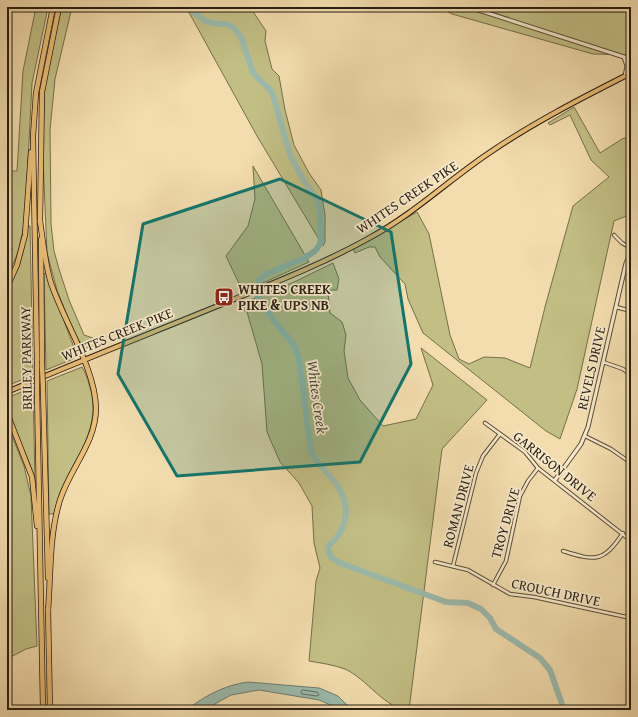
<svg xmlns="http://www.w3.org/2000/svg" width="638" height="717" viewBox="0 0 638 717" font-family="'Gentium Book Plus',serif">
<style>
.green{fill:#c2bf85;stroke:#746e4c}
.water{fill:#9bbbae;stroke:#6d7c70}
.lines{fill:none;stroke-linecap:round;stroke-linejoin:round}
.shore{stroke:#616c61;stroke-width:1}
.river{stroke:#9bbbae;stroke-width:6}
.minor-casing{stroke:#5a4d3a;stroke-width:4.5}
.tertiary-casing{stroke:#5a4d3a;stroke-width:5}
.primary-casing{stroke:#271d14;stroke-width:6}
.motorway-casing{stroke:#271d14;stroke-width:6}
.minor{stroke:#f7e9ca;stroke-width:2.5}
.tertiary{stroke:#f7e9ca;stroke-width:3}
.primary{stroke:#eabe77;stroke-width:4}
.motorway{stroke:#eabe77;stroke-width:4.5}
.motorway-bridge-casing{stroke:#271d14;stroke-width:6;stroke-linecap:butt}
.motorway-bridge{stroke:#eabe77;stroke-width:4.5}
.marked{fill:#0f766e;fill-opacity:0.2;stroke:#0f766e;stroke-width:3;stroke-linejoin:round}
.labels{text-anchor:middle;stroke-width:3.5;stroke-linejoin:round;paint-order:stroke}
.street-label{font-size:14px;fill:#271d14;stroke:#f7e9ca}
.poi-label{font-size:14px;font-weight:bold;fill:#271d14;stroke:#f7e9ca;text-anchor:start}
.water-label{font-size:15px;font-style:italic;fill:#4a4c42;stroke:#f7e9ca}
</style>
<rect width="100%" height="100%" fill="#f3ddae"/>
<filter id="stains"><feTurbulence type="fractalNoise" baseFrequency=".005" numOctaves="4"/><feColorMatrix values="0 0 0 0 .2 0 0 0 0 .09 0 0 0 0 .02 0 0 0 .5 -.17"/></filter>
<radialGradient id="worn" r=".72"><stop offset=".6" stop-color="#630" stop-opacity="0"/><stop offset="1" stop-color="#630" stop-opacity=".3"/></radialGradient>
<g class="green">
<path d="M 36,7 L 48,7 L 32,83 L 25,221 L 18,252 L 7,279 C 7,270 5,255 13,249 L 7,249 L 7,171 L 17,171 L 23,71 Z"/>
<polygon points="62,7 72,7 55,79 50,130 51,224 54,251 59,269 69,300 84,335 104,342 105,345 93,350 83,346 75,335 57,290 47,253 43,160 44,93 49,62"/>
<polygon points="186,7 250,7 266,31 265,41 272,69 279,76 285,110 294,145 309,173 321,190 325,215 325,242 323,246 257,136"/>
<polygon points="440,7 631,7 631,55 593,54 452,14"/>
<polygon points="574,107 600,153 622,139 631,136 631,157 629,166 631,173 631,212 629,215 614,221 577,389 560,439 546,431 423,333 408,299 405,284 380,257 375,247 369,247 355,253 353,249 417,212 429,234 450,335 459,359 469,364 484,357 505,358 530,368 545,307 573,206 609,177 591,160 570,115 550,125 548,123"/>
<polygon points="253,166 309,262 243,292 226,256 248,226 255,199"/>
<polygon points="28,226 30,226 33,375 7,386 7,291 19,266 24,248"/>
<path d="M 333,263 L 339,279 L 337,290 L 332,290 L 328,293 L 330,313 L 342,322 L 346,335 L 344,351 L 348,378 L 360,400 L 383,426 L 416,419 L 433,385 L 421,348 L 487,400 L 442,449 L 409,710 C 386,710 366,678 345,669 C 334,665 321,663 309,661 L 316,581 L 320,568 L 314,543 L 312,506 L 299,483 L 280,462 L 267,432 L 262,364 L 247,312 L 239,307 L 248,301 L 294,282 Z"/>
<polygon points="46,273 76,353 73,359 46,370 44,274"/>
<path d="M 82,367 C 85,371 87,378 89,384 C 106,433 64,469 54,514 L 49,514 L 47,381 Z"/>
<path d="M 33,387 L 35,482 C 31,457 5,419 7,398 Z"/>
<polygon points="7,423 24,466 31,496 37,646 26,649 7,659"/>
</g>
<path class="water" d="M 248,682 L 319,688 L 338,696 L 352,710 L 342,710 L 319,700 L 259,690 L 231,695 L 204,710 L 187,710 C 204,696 225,685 248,682 Z"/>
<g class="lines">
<polygon class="shore" points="303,690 317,692 319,695 317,696 302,694 301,692"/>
<path class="river" d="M 187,7 L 205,21 L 217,24 L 227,24 L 234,28 L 241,37 L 253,73 L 272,92 L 290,155 L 304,181 L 319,202 L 321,236 L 320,244 L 315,251 L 303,259 L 266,274 L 260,279 L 257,284 L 257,295 L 274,321 L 294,345 L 299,359 L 311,452 C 318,466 331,475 339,488 C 351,509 347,531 328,546 L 328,550 L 331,557 L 340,563 L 446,602 L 468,603 L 481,609 L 490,618 L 496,629 L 540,658 L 550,670 L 564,710"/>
<g class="minor-casing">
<g id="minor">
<polyline points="614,235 622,243 631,248"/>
<polyline points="616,307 631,311"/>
<polyline points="603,362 623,369 631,375"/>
<polyline points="485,423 525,452 538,468 630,540"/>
<polyline points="585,436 611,449 631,463"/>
<path d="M 563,551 C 595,561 603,563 623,533"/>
<polyline points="435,562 468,570 510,594 534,597 631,618"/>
<polyline points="453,566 476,473 483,456 500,434"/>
<polyline points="493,585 506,561 520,496 528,481 538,468"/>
<polyline points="629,617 631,609"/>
</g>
</g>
<g class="tertiary-casing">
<g id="tertiary">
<polyline points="469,7 624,57 631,62"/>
<polyline points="624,57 627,66 625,76"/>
<polyline points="555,480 581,444 588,427 626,263 631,253"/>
</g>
</g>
<g class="primary-casing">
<path id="primary" d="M 7,392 C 77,362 149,334 220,305 C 271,284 323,264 371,237 C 415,213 451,178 492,151 C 536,121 584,97 631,73"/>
</g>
<g class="motorway-casing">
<g id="motorway">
<path d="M 40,221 C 43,241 45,264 51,283 C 64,322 95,368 96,408 C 96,443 70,468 60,500 C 49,535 51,574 48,611"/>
<polyline points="40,223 42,92 59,7"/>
<polyline points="41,239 42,364"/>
<polyline points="7,287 17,265 25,235 31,152"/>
<polyline points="37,361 33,136 36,93 53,7"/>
<polyline points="43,389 48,578"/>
<polyline points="37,392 43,710"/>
<polyline points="7,413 32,477 37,526"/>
<polyline points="48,608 50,710"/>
</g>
</g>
<use href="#minor" class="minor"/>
<use href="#tertiary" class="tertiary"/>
<use href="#primary" class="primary"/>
<use href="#motorway" class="motorway"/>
<g class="motorway-bridge-casing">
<g id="motorway-bridge">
<polyline points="37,361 37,392"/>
<polyline points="42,364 43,389"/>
</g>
</g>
<use href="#motorway-bridge" class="motorway-bridge"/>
</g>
<path class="marked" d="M 280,179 L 391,232 L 411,364 L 360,462 L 177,476 L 118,374 L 143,224 Z"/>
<defs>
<g id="bus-square" transform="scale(1)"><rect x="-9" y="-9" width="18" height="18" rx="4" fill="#8f2418" stroke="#f7e9ca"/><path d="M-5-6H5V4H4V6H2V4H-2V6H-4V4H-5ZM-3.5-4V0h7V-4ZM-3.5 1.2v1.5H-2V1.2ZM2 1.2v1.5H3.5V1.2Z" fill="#fff"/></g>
</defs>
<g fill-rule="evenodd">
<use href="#bus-square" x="224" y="297"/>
</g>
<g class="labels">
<g class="street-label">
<text transform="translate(407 197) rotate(-34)" y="5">WHITES CREEK PIKE</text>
<text transform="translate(117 334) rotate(-22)" y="5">WHITES CREEK PIKE</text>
<text transform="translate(26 358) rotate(-91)" y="5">BRILEY PARKWAY</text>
<text transform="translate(591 368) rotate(-77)" y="5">REVELS DRIVE</text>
<text transform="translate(555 466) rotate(39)" y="5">GARRISON DRIVE</text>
<text transform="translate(458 506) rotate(-75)" y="5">ROMAN DRIVE</text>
<text transform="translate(505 523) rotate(-74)" y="5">TROY DRIVE</text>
<text transform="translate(556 592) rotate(12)" y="5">CROUCH DRIVE</text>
</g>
<g class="poi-label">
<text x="238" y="294">WHITES CREEK<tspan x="238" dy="16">PIKE &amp; UPS NB</tspan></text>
</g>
<g class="water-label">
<text transform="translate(317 397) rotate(82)" y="5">Whites Creek</text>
</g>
</g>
<rect width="638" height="717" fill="none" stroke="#f3ddae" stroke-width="24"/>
<rect x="8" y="8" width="622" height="701" fill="none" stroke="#271d14" stroke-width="2"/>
<rect x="12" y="12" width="614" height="693" fill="none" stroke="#271d14"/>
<rect width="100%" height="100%" filter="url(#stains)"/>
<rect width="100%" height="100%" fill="url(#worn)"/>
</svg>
